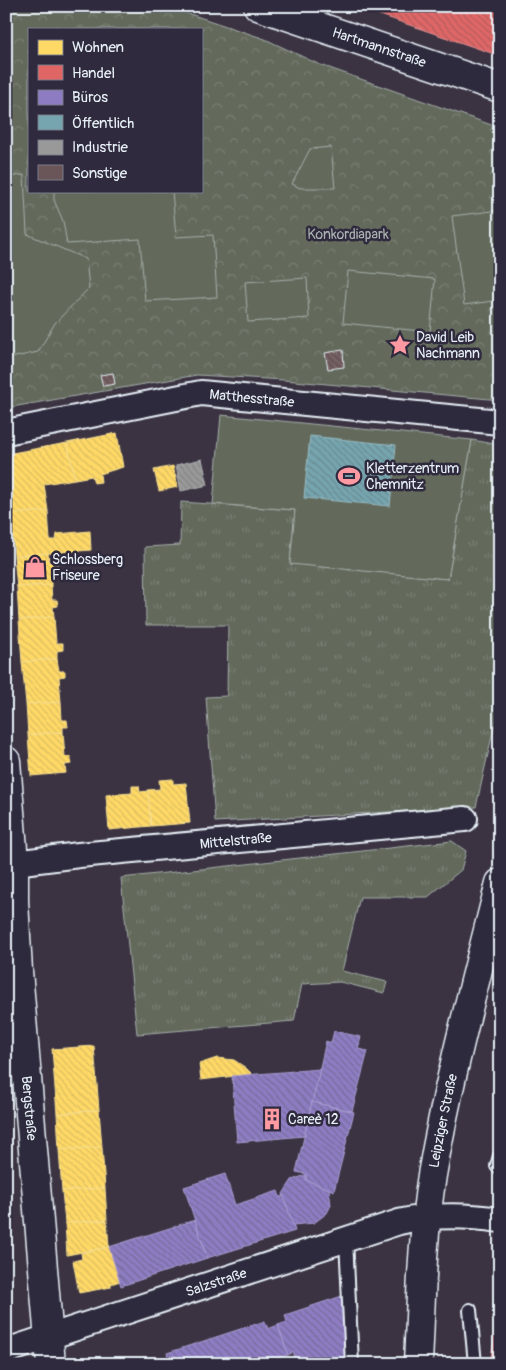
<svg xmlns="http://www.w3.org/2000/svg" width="506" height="1370" viewBox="0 0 506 1370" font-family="Pangolin,sans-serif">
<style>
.grass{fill:url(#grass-tufts);stroke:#a6aeaa}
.park{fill:url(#park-crowns);stroke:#a6aeaa;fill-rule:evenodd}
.pitch{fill:#636a5c;stroke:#a6aeaa}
.homes{fill:url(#homes-back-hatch);stroke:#f8e092}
.shops{fill:url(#shops-back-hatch);stroke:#e29092}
.offices{fill:url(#offices-back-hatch);stroke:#a99fd3}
.public{fill:url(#public-back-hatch);stroke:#98bcc5}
.industry{fill:url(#industry-back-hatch);stroke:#b1b3b6}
.building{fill:url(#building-back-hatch);stroke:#e8f1f8}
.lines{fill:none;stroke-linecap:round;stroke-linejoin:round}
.lane-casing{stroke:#e8f1f8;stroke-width:16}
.street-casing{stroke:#e8f1f8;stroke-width:28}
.secondary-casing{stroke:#e8f1f8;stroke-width:31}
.primary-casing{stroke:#e8f1f8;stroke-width:31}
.lane{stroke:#2f2a3d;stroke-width:12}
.street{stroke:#2f2a3d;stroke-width:24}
.secondary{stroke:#2f2a3d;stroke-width:28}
.primary{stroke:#2f2a3d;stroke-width:28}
.labels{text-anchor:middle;stroke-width:5;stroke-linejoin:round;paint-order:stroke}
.street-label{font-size:14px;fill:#e8f1f8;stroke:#2f2a3d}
.park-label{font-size:14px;fill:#acb4b2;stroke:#2f2a3d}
.poi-label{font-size:14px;fill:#e8f1f8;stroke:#2f2a3d;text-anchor:start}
</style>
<defs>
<pattern id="grass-tufts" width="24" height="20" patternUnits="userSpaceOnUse" patternTransform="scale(1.25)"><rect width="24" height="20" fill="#636a5c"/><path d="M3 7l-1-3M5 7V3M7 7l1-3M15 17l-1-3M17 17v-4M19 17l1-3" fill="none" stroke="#798074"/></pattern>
<pattern id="park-crowns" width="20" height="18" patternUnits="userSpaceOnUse" patternTransform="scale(1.25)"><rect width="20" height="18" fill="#636a5c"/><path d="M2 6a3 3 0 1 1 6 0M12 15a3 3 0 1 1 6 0" fill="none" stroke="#798074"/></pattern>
<pattern id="homes-back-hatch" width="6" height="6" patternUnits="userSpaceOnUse" patternTransform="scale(1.25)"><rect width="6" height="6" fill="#ffd966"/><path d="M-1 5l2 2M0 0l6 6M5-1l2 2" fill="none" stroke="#dabc60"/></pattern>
<pattern id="shops-back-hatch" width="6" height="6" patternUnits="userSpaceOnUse" patternTransform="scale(1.25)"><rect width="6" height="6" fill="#e06666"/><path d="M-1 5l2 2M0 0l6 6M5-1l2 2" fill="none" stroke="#b25d5e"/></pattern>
<pattern id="offices-back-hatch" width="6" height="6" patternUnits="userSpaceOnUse" patternTransform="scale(1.25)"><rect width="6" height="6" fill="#8e7cc3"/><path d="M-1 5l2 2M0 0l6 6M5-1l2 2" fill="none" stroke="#756a99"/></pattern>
<pattern id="public-back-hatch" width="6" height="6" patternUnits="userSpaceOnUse" patternTransform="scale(1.25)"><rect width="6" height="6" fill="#76a5af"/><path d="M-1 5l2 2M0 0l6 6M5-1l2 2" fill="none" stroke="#688991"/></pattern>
<pattern id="industry-back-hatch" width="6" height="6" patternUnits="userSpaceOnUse" patternTransform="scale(1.25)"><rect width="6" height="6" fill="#999"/><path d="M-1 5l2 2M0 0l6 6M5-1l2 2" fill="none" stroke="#808181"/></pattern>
<pattern id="building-back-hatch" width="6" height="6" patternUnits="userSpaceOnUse" patternTransform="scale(1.25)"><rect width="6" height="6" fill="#6a5658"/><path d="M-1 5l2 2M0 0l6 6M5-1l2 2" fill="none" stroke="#7f6f71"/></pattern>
</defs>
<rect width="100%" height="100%" fill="#3b3342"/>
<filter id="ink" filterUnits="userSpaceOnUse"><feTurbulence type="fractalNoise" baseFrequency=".02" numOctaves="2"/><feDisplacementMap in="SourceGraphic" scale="10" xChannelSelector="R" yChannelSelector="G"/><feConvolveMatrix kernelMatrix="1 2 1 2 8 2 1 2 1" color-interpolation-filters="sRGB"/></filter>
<g filter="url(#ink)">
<g class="grass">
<polygon points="472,440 500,445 500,701 476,807 215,822 206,697 227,696 228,625 146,625 145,547 180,545 181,502 295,510 290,563 448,579"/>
<polygon points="452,841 466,851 461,870 428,897 360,897 342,971 387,982 384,993 340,982 302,984 294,1021 137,1034 121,878"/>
</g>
<path class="park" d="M 6,6 L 166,6 L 265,39 L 318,64 L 500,128 L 500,400 L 284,380 L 197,375 L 6,408 ZM 29,29 L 201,29 L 201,191 L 29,191 Z"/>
<g class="pitch">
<polygon points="331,147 335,188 300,188 292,184 310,149"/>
<polygon points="24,175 27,234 86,259 89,288 55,323 38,352 6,359 6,177"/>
<polygon points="54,191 172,191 176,237 213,235 217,297 145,301 140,239 67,244 63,221 54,200"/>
<polygon points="500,210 500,300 464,305 452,216"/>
<polygon points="348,271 435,279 430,332 343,323"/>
<polygon points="307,278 309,318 248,322 245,282"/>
<polygon points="221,415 472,440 448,579 290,564 295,510 213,504"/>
</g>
<g class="homes">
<polygon points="117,433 123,467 100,474 101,482 94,483 92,476 75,479 67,443"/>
<polygon points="67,443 75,479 44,484 48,511 11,514 7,461 12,453"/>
<polygon points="173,466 178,487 159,491 154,470"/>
<polygon points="48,511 50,540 56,540 57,534 90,531 91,550 14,556 11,514"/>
<polygon points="48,553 49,562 57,562 58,568 51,569 51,585 17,587 14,556"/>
<polygon points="51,585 52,600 57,600 58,606 53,607 54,617 19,620 17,587"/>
<polygon points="54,617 56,643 63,643 63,650 57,651 57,659 22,662 19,620"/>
<polygon points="57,659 59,671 65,671 65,676 59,677 61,702 26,704 22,662"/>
<polygon points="61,702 62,720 67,720 68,727 63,727 63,732 28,735 26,704"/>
<polygon points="63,732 65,757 71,757 71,764 65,765 66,773 31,776 28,735"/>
<polygon points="173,779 173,784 186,783 190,823 151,826 147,790 160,789 159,780"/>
<polygon points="132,786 139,786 140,792 148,791 151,826 109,830 106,795 132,793"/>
<polygon points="94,1046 99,1110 57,1114 52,1049"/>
<polygon points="217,1058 234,1060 246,1068 252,1074 201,1080 199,1064"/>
<polygon points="99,1110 102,1147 59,1150 57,1114"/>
<polygon points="102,1147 105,1188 62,1191 59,1150"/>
<polygon points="105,1188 107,1220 65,1223 62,1191"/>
<polygon points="107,1220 109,1247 67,1255 65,1223"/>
<polygon points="109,1247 120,1281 111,1284 111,1287 79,1293 73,1261 82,1259 81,1253"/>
</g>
<g class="shops">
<polygon points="354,6 500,6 500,56 462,43"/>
<polygon points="500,1330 500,1364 490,1363 495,1333 499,1334"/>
</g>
<g class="offices">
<polygon points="334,1031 361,1037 358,1049 368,1051 352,1111 312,1102 326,1041 331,1043"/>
<polygon points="320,1069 304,1136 237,1142 232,1076"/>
<polygon points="312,1102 354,1112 334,1191 306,1180 306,1174 296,1172"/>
<polygon points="225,1174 235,1205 278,1191 280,1197 284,1196 295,1231 207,1258 184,1187"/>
<polygon points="306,1175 306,1180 329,1189 331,1205 327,1213 314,1223 293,1225 283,1194 292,1180"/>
<polygon points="195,1220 207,1258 121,1286 109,1247"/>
<polygon points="342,1296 346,1364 294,1364 294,1352 288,1355 278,1325 287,1322 285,1315"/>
<polygon points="265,1321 268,1329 278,1325 288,1355 277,1358 279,1364 170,1364 167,1353"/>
</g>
<polygon class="public" points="310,436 396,445 390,506 304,498"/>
<polygon class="industry" points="202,459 208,485 181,491 176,465"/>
<g class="building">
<polygon points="343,350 344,367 328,369 325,353"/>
<polygon points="113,373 115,384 103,386 100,375"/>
</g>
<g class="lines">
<g class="lane-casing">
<g id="lane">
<polyline points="497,1166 500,1156"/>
<polyline points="346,1239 352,1364"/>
<polyline points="470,1310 475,1364"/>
</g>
</g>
<g class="street-casing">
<g id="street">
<path id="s1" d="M 6,432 L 201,393 L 500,422"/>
<path id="s2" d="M 6,864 L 79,855 L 465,819"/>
<path id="s3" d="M 6,1351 L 399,1222 C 433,1214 465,1215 500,1220"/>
</g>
</g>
<g class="secondary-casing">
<g id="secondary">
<path id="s4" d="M 258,6 L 500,88"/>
<path id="s5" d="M 6,761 L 14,862 L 14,901 L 18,971 L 51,1364"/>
</g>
</g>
<g class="primary-casing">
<g id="primary">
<path id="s6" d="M 418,1364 C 421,1301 422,1237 432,1175 C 449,1076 476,979 500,883"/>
</g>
</g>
<use href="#lane" class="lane"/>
<use href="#street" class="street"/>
<use href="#secondary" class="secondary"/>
<use href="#primary" class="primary"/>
</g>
</g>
<defs>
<g id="sight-bare" transform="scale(1.725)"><path d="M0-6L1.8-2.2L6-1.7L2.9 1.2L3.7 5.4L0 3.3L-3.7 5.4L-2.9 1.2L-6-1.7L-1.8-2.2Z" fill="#ff9aa2" stroke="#2f2a3d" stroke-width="2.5" paint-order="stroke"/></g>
<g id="stadium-bare" transform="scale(1.725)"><path d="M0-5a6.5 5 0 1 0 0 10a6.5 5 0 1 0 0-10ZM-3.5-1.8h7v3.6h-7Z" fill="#ff9aa2" stroke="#2f2a3d" stroke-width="2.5" paint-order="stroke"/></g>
<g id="shop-bare" transform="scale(1.725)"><path d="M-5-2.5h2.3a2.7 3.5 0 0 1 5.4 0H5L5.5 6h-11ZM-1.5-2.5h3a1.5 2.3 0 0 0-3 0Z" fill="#ff9aa2" stroke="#2f2a3d" stroke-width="2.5" paint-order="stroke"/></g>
<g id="building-bare" transform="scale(1.725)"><path d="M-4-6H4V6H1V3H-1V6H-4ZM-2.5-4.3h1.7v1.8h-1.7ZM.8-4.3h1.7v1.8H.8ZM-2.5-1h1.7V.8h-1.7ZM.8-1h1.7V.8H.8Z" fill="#ff9aa2" stroke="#2f2a3d" stroke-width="2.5" paint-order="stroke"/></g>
</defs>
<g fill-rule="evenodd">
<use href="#sight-bare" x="400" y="345"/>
<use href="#stadium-bare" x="349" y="476"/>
<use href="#shop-bare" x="35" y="567"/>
<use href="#building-bare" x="272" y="1119"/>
</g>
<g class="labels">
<g class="street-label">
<text dy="5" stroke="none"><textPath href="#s4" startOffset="128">Hartmannstraße</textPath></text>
<text dy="5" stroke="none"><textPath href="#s1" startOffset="250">Matthesstraße</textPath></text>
<text dy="5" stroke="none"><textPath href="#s2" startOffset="231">Mittelstraße</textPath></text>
<text dy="5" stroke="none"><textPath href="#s5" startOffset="348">Bergstraße</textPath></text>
<text dy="5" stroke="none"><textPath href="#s6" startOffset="245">Leipziger Straße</textPath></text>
<text dy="5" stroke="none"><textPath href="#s3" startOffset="221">Salzstraße</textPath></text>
</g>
<g class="park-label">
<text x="348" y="239">Konkordiapark</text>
</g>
<g class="poi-label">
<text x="416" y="342">David Leib<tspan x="416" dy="16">Nachmann</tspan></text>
<text x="366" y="473">Kletterzentrum<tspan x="366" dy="16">Chemnitz</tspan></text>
<text x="52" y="564">Schlossberg<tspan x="52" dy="16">Friseure</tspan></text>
<text x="288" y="1124">Careè 12</text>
</g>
</g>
<rect width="506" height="1370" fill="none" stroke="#2f2a3d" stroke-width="25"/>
<rect x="12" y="12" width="481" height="1345" fill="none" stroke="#e8f1f8" stroke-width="2" filter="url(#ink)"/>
<rect x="28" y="28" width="175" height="165" fill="#2f2a3d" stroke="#797a88"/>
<rect x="38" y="40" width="25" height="15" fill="#ffd966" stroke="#797a88"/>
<text x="72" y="52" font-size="15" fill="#e8f1f8">Wohnen</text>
<rect x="38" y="65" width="25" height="15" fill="#e06666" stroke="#797a88"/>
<text x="72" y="78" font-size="15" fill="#e8f1f8">Handel</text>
<rect x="38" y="90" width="25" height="15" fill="#8e7cc3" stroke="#797a88"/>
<text x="72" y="102" font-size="15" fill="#e8f1f8">Büros</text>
<rect x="38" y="115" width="25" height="15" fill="#76a5af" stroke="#797a88"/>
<text x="72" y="128" font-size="15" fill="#e8f1f8">Öffentlich</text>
<rect x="38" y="140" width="25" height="15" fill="#999999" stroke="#797a88"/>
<text x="72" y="152" font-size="15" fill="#e8f1f8">Industrie</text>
<rect x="38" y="165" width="25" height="15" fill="#6a5658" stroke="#797a88"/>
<text x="72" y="178" font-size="15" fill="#e8f1f8">Sonstige</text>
</svg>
